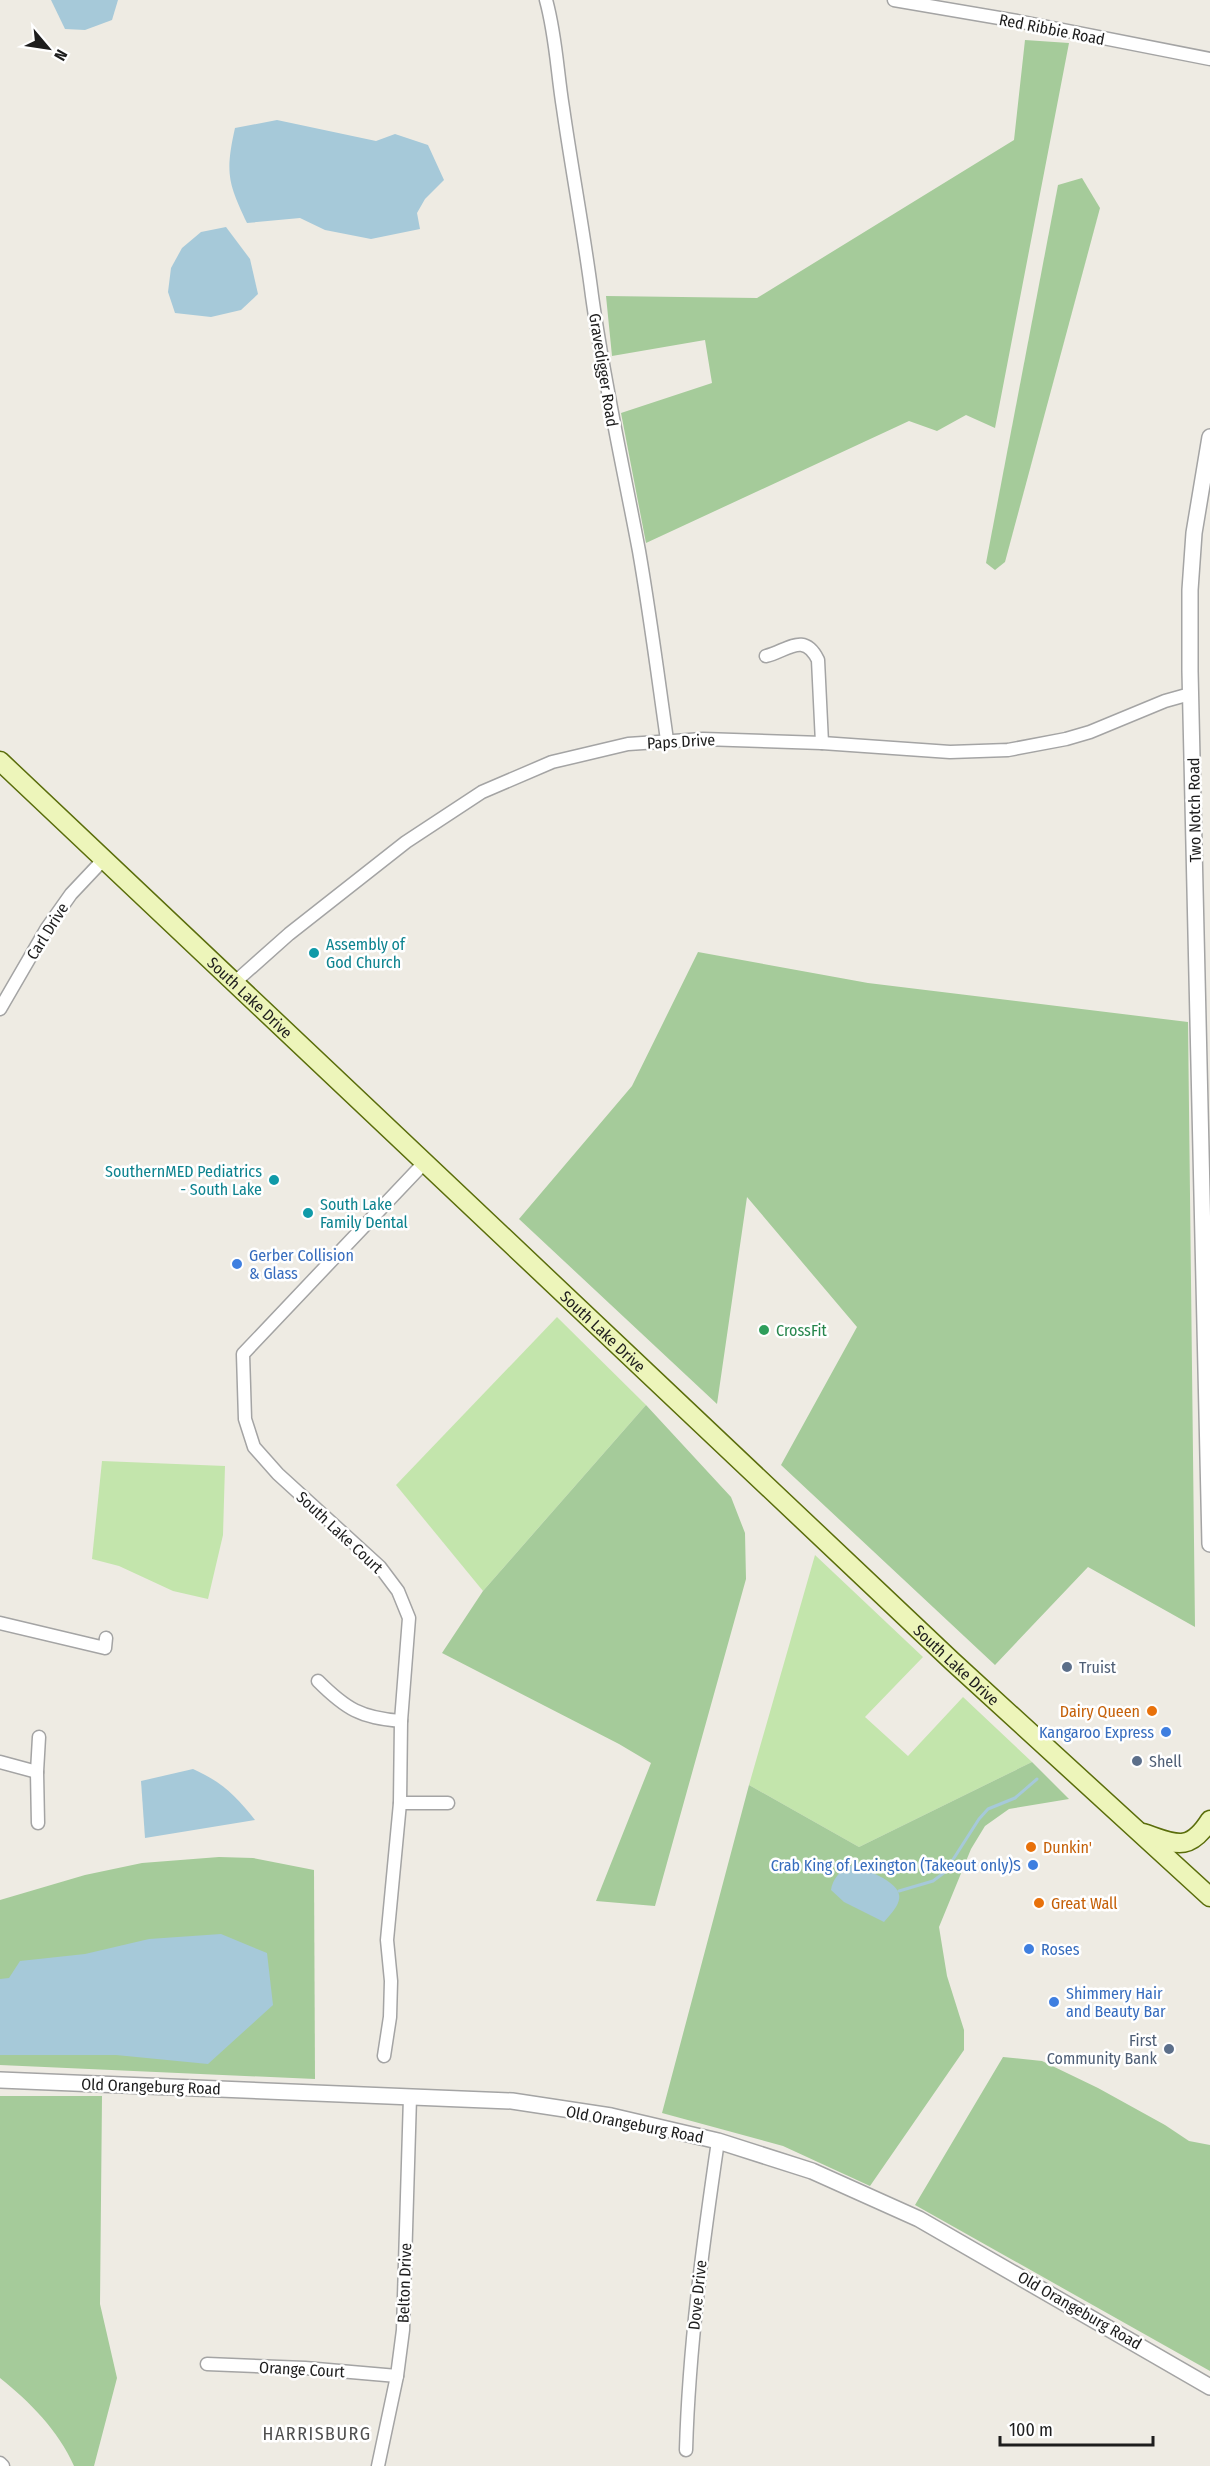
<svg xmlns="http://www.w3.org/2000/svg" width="1210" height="2466" viewBox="0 0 1210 2466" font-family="'Fira Sans Condensed',sans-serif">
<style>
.grass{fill:#c3e5ac}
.forest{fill:#a5cb9a}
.water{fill:#a6c9d9}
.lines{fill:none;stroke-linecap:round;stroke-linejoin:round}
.stream{stroke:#a6c9d9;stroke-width:3}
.minor-casing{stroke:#a4a4a4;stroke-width:15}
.tertiary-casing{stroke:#a4a4a4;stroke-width:18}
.secondary-casing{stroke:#5a6d0b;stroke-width:21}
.minor{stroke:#fff;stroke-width:12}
.tertiary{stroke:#fff;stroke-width:15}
.secondary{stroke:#edf5ba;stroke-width:18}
.culture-dot{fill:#0f9aa8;stroke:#fff;stroke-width:2}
.shop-dot{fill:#3f7fe0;stroke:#fff;stroke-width:2}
.leisure-dot{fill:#2e9e5b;stroke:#fff;stroke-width:2}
.service-dot{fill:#5c6f8a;stroke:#fff;stroke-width:2}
.food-dot{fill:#e8710a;stroke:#fff;stroke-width:2}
.labels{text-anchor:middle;stroke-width:5;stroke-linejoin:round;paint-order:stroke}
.street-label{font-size:16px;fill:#1d1d1d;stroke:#fff}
.culture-label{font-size:16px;fill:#0d838f;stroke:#fff;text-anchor:start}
.shop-label{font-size:16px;fill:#366cbe;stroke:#fff;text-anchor:start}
.leisure-label{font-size:16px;fill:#27864d;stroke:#fff;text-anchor:start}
.service-label{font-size:16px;fill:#4e5e75;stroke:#fff;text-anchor:start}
.food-label{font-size:16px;fill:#c56008;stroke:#fff;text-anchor:start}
.neighbourhood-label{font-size:18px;letter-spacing:1.5px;fill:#505050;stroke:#fff}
</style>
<rect width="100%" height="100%" fill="#eeebe3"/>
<g class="grass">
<polygon points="557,1317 646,1405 483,1591 396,1485"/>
<polygon points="102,1461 225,1466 223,1535 208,1599 173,1591 119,1566 92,1559"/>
<polygon points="815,1555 923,1657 865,1717 908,1756 963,1697 1032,1762 859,1847 749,1785"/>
</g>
<g class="forest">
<polygon points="1025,40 1069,43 995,428 966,415 937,431 909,421 646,543 621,413 712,383 705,340 612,356 606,296 757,298 1014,140"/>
<polygon points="1082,178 1100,208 1005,562 995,570 986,563 1058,185"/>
<polygon points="698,952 868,983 1188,1022 1195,1627 1088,1567 995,1665 781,1465 857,1327 747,1197 717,1404 519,1219 632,1086"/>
<polygon points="646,1405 731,1497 745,1533 746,1579 655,1906 596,1901 651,1763 619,1744 442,1653 483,1591"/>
<polygon points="1032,1762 1069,1799 1009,1809 985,1826 971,1849 939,1927 947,1976 964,2030 964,2050 870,2186 783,2146 662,2113 749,1785 859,1847"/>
<polygon points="219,1857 253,1858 314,1870 315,2079 0,2065 0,1900 85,1875 142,1863"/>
<polygon points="1003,2057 1042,2061 1098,2088 1165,2125 1189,2141 1210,2145 1210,2371 915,2205"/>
<path d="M 0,2096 L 102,2096 L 100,2304 L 117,2378 L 94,2466 L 74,2466 C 58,2430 30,2402 0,2378 Z"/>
</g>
<g class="water">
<polygon points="51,0 118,0 112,20 85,30 65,29"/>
<path d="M 277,120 L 376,141 L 395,134 L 428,145 L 444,180 L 425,199 L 417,213 L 420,229 L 371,239 L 325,230 L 300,218 L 247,223 C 228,183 225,173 235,128 Z"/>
<polygon points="226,227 250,259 258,294 241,310 211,317 175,313 168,292 171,268 182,248 201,232"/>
<path d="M 193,1769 C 222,1782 235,1795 255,1820 L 145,1838 L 141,1781 Z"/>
<path d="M 853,1865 C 864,1868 873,1873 883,1878 C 908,1893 901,1903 884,1922 L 844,1902 L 831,1890 C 832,1879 842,1868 853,1865 Z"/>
<polygon points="221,1934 267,1953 273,2005 208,2064 116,2055 0,2055 0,1979 9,1978 20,1961 85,1954 149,1939"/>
</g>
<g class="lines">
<polyline class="stream" points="899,1891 933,1881 945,1872 979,1819 988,1809 1015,1798 1037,1779"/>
<g class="minor-casing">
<g id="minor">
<path d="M 546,0 C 556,36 557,71 563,108 C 572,171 584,233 592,296 C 604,382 623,466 639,551 C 650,614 658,677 667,740"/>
<polyline points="894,0 1017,21 1210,59"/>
<path d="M 766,656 C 787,651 804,631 818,660 L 822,743"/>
<polyline points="235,982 289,934 406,842 482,792 552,762 628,744 703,739 822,743 950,752 1008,750 1066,739 1090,732 1165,701 1190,694"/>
<polyline points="0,1009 47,928 71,894 104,859"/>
<polyline points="0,1623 105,1648 106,1638"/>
<path d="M 318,1681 C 346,1709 361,1718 401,1721"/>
<polyline points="0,1762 37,1772"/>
<polyline points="400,1803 448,1803"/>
<polyline points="38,1823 37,1772 39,1737"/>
<polyline points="384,2056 390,2017 391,1981 387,1940 400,1803 401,1721 409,1618 398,1591 380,1567 278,1474 254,1447 245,1419 243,1354 425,1162"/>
<polyline points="207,2364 305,2368 397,2376"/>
<path d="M 686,2450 C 689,2346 703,2243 718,2141"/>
<polyline points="0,2463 3,2466"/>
<polyline points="378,2466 397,2376 403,2330 410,2097"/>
</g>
</g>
<g class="tertiary-casing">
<g id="tertiary">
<polyline points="1210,437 1194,533 1190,590 1190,671 1210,1544"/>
<polyline points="0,2080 512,2101 611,2116 718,2141 812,2171 919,2219 1210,2387"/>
</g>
</g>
<g class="secondary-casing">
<g id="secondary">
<path id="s1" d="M 0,761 L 952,1661 L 1210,1897"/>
<path d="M 1143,1833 C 1176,1844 1189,1853 1210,1820"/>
</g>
</g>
<use href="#minor" class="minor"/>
<use href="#tertiary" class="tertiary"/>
<use href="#secondary" class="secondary"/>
</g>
<g class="culture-dot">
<circle cx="314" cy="953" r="6"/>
<circle cx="274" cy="1180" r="6"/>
<circle cx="308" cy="1213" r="6"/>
</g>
<g class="shop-dot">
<circle cx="237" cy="1264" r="6"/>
<circle cx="1166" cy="1732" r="6"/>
<circle cx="1033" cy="1865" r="6"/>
<circle cx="1029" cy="1949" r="6"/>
<circle cx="1054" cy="2002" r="6"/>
</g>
<circle class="leisure-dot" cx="764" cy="1330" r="6"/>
<g class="service-dot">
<circle cx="1067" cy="1667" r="6"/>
<circle cx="1137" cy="1761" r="6"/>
<circle cx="1169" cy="2049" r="6"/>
</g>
<g class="food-dot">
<circle cx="1152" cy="1711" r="6"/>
<circle cx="1031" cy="1847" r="6"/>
<circle cx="1039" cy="1903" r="6"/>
</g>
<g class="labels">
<g class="street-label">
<text transform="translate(1052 29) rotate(11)" y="6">Red Ribbie Road</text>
<text transform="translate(604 370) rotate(81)" y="6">Gravedigger Road</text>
<text transform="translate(681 741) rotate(-3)" y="6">Paps Drive</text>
<text transform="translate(1194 810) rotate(-91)" y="6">Two Notch Road</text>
<text transform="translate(47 931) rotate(-58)" y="6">Carl Drive</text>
<text dy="6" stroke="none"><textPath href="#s1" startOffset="344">South Lake Drive</textPath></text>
<text dy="6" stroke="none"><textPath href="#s1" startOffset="830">South Lake Drive</textPath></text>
<text transform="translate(340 1532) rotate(43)" y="6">South Lake Court</text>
<text dy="6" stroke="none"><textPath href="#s1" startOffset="1316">South Lake Drive</textPath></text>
<text transform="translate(151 2086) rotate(2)" y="6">Old Orangeburg Road</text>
<text transform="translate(635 2124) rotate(11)" y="6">Old Orangeburg Road</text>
<text transform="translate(404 2283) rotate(-88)" y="6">Belton Drive</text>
<text transform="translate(697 2295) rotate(-84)" y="6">Dove Drive</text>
<text transform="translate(1080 2310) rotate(30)" y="6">Old Orangeburg Road</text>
<text transform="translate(302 2369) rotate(3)" y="6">Orange Court</text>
</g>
<g class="culture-label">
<text x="326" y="950">Assembly of<tspan x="326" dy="18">God Church</tspan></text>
<text x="262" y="1177" text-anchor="end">SouthernMED Pediatrics<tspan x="262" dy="18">- South Lake</tspan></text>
<text x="320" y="1210">South Lake<tspan x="320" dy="18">Family Dental</tspan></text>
</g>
<g class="shop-label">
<text x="249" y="1261">Gerber Collision<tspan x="249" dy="18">&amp; Glass</tspan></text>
<text x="1154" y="1738" text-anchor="end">Kangaroo Express</text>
<text x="1021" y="1871" text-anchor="end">Crab King of Lexington (Takeout only)S</text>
<text x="1041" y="1955">Roses</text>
<text x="1066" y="1999">Shimmery Hair<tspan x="1066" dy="18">and Beauty Bar</tspan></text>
</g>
<g class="leisure-label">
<text x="776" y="1336">CrossFit</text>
</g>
<g class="service-label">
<text x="1079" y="1673">Truist</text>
<text x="1149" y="1767">Shell</text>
<text x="1157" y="2046" text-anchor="end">First<tspan x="1157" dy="18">Community Bank</tspan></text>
</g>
<g class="food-label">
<text x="1140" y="1717" text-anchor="end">Dairy Queen</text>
<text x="1043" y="1853">Dunkin'</text>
<text x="1051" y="1909">Great Wall</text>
</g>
<g class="neighbourhood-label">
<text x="317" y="2440">HARRISBURG</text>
</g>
</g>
<g transform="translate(48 48) rotate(119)" stroke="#ffffff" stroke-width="4.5" paint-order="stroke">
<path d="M0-4.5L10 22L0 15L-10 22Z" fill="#1d1d1d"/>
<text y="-9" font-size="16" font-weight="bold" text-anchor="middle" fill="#1d1d1d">N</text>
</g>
<path d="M1000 2436v9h153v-9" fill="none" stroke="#1d1d1d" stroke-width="3"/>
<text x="1009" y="2436" font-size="18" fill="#1d1d1d" stroke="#ffffff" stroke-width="4.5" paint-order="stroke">100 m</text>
</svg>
